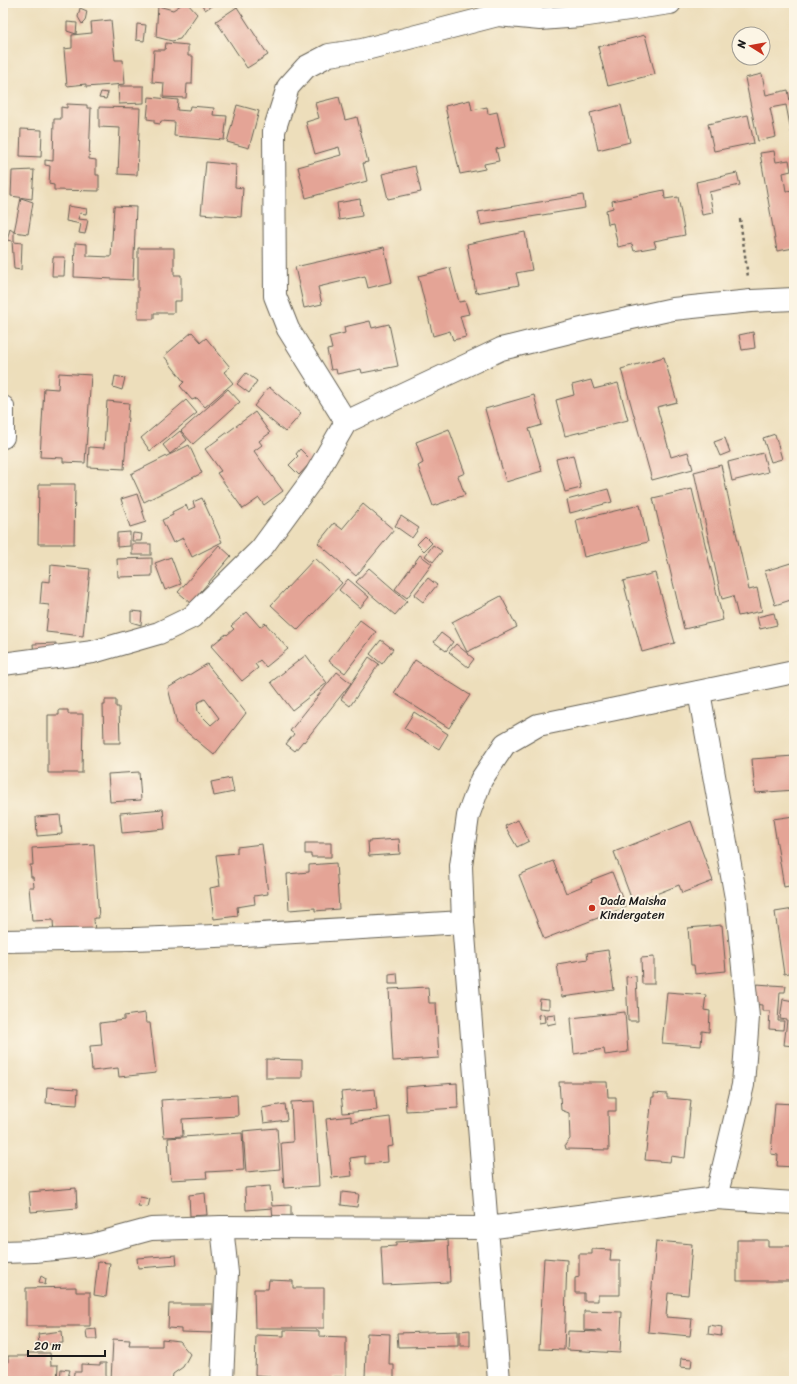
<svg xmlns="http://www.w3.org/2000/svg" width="797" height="1384" viewBox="0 0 797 1384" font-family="Sriracha,sans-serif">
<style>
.building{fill:#e4a496;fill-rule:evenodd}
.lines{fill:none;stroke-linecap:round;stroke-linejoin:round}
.street-casing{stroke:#656054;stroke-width:24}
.path{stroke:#656054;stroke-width:2.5;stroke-dasharray:3 3;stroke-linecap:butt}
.street{stroke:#fff;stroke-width:22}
.poi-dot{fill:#c8321e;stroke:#fcf5e5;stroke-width:1.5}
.labels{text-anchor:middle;stroke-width:4;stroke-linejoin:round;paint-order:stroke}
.poi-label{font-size:12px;fill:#1c1c1c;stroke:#fcf5e5;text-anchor:start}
</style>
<rect width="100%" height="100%" fill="#fcf5e5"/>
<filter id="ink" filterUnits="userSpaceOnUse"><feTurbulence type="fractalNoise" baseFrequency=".025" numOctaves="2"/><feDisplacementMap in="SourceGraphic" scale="8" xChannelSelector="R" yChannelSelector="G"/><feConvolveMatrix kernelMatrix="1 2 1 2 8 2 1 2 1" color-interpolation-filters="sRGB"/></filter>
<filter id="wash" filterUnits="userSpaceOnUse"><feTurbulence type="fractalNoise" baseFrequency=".012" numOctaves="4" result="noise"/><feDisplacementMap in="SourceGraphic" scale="16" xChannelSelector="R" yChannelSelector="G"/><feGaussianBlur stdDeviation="0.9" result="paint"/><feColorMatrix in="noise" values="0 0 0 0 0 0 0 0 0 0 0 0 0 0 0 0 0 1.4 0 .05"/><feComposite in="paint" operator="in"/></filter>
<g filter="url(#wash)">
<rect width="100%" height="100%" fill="#eddebb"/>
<g id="blocks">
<g class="building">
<polygon points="184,3 187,3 197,14 180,39 172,41 156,37 158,6 173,10"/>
<polygon points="201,3 216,3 205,10"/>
<polygon points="237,7 268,55 247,68 216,21"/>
<polygon points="80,8 87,11 85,21 82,24 78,17"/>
<polygon points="111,20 115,60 123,60 125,84 86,87 86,84 67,86 64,49 72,48 72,35 92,33 91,22"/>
<polygon points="67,22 77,23 76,34 67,31"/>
<polygon points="137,24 146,25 144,41 136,40"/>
<polygon points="645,35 655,74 608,86 598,47"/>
<polygon points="166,43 188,45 188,56 193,56 192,84 187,84 186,98 163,97 164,83 152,82 154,50 165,50"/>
<polygon points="762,74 766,95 788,90 792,112 794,112 794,136 792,136 786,105 770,108 776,137 758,141 745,78"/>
<polygon points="118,86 144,86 144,103 119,104"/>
<polygon points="101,92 108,93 106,99 99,98"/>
<polygon points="149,97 178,100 177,110 189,111 190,106 214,108 213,115 227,116 224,140 174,136 175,122 161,121 160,124 154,123 154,120 147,119"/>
<polygon points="339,97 345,120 357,117 368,162 363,163 367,181 306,198 298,167 341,155 339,147 315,154 306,122 319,118 315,103"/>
<polygon points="470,100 472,110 487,107 488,114 497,112 505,147 496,149 499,161 484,164 485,169 460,174 445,106"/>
<polygon points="67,104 87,105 87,108 91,108 89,159 96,160 96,175 99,175 99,191 54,190 54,185 49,184 50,166 45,165 45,160 53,161 54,119 61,119 61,107 67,108"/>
<polygon points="237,105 259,111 249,148 227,142"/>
<polygon points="621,105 630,142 598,150 590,113"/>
<polygon points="99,107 140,108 137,175 118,174 120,128 99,127"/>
<polygon points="748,115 754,143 714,151 708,124"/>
<polygon points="21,129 42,130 41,157 20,156"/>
<polygon points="774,151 776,162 789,160 791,171 783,173 786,191 794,190 794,248 777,251 760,153"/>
<polygon points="206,162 236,165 235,187 243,188 241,217 201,214"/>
<polygon points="415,166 421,192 388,199 382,174"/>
<polygon points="34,170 32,199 11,196 12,171"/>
<polygon points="737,173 740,185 709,192 713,213 702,215 696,182"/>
<polygon points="664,190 665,199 678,197 685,235 654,241 656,247 634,251 632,244 618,247 613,223 608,224 606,210 613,208 612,201"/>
<polygon points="583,195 585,208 481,225 478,212"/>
<polygon points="21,198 33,202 28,234 14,232"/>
<polygon points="360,199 362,216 339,220 337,203"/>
<polygon points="68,206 87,209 86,214 80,213 78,219 88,220 85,234 79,233 81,224 66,221"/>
<polygon points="114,206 136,207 133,280 74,277 75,243 87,244 87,256 111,257"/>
<polygon points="10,229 14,232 14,242 22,243 21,270 14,269 12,241 7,240"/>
<polygon points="525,232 532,270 516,273 519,285 476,293 467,244"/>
<polygon points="384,247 392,282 368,288 365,276 318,287 322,304 304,308 295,267"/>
<polygon points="138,248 174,248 174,275 181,275 181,301 174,301 174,313 154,313 154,319 138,319"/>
<polygon points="53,257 65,257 64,276 52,276"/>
<polygon points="450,268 459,302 465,301 469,314 460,316 466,337 453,340 450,331 433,336 418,276"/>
<polygon points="370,321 372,328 389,324 398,366 362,373 361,369 337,374 336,369 331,370 327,350 332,349 329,337 345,333 344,327"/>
<polygon points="192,332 201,342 206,338 230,367 224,372 233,383 205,407 197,398 192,400 180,386 184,382 164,356"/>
<polygon points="753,332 755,348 742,350 739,335"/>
<polygon points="664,357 677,402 657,407 671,457 688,452 693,469 652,480 621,369"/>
<polygon points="59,373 91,375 85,463 63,462 63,458 40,457 44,388 58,389"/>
<polygon points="246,373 257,381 249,393 237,384"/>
<polygon points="115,376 125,378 122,390 113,387"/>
<polygon points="591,380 594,389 618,383 628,420 565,436 556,400 574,395 572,385"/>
<polygon points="269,387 301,414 285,432 254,406"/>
<polygon points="228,389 240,402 193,444 181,431"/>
<polygon points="534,395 542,425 529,429 542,471 506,482 485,409"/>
<polygon points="186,400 197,413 150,451 141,438"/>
<polygon points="107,401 129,403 124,469 88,467 89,447 104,448"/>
<polygon points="255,412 270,433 259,441 262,445 254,451 283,491 264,505 259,498 243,509 217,473 221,471 205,449"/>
<polygon points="449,429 465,473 458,476 465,495 433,506 418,466 423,463 416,442"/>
<polygon points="180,431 187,440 170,454 163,445"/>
<polygon points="775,434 782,459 771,462 763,438"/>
<polygon points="725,438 730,452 720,456 714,442"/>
<polygon points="189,445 202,473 144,502 131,474"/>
<polygon points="300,449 312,461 299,475 289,465 298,456 296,454"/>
<polygon points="763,453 768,472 732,481 728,462"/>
<polygon points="573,455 581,488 565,492 556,459"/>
<polygon points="721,465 749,590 757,588 762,611 738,616 733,596 722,599 694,472"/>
<polygon points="39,484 75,484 74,544 38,544"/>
<polygon points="608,489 612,502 570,513 567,500"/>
<polygon points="692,489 723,620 684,629 653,498"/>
<polygon points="137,494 146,522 130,527 121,499"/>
<polygon points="202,498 222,542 192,557 183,538 173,543 162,520 173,515 172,512 186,505 188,510 195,507 193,502"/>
<polygon points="363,504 394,530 356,576 318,543 334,523 342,529"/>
<polygon points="640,505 648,542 584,557 576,520"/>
<polygon points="401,516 419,528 412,538 395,526"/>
<polygon points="130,532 130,546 117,547 117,533"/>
<polygon points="133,533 142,534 141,541 132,541"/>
<polygon points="425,536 432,543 424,551 417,544"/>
<rect x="132" y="544" width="19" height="11"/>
<polygon points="219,545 231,556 191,603 178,592"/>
<polygon points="433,545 442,551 433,562 425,556"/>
<polygon points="420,555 432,564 407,598 395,589"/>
<polygon points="171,557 181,584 165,590 155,563"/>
<polygon points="152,558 152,576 118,577 117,559"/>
<polygon points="315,558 342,583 298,630 271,605"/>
<polygon points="794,562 794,599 775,605 765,571"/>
<polygon points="51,565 90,569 83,636 46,632 49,605 40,604 42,581 50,582"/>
<polygon points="369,568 407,601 395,615 356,582"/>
<polygon points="655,573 675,643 642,652 623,581"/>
<polygon points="428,578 437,585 423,602 414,595"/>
<polygon points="348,579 369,597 360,608 339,590"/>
<polygon points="501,596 517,627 467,652 452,622"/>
<polygon points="131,611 142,612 141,625 131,622"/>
<polygon points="247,612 260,627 265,623 288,649 266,667 260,660 255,664 258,668 242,681 211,646 226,634 227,635 234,629 231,626"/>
<polygon points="774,613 777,625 760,629 757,617"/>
<polygon points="360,620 376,632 345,673 329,661"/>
<polygon points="441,633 453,642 446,651 434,642"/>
<polygon points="381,640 393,649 382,664 370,654"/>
<polygon points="56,643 56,655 34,656 33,644"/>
<polygon points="456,644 474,659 468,667 449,652"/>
<polygon points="306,655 327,683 292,710 271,682"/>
<polygon points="369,657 379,664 350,706 341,699"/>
<polygon points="415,660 470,695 449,728 394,693"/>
<path d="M 207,664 L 246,713 L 214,755 L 177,724 L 168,688 ZM 205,699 L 219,718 L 211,725 L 198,712 L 197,703 Z"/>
<polygon points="337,672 351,683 304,742 303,741 295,751 286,744 294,734 290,731"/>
<polygon points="105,700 116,700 116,707 119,707 120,743 104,743 103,705 105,705"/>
<polygon points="59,710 68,710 68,714 83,714 82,773 48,773 48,715 59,715"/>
<polygon points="414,712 448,734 439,749 404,728"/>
<polygon points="794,756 794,790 755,793 752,759"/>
<polygon points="139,772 141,800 110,802 108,774"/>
<polygon points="231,778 234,792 214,796 211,782"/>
<polygon points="163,809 165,829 122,833 120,813"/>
<polygon points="60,815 62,834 37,836 36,817"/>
<polygon points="794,816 794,885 784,887 773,819"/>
<polygon points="518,820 529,841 517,847 505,826"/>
<polygon points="691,821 713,881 682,893 679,885 633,903 614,852"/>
<polygon points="399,839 400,854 369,856 368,841"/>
<polygon points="305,843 331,843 331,857 311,857 311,854 305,854"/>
<polygon points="94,844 99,918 94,918 95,933 54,936 53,920 32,921 29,887 34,887 33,877 31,877 30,865 33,865 32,848"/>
<polygon points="262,844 268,894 254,896 255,904 237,907 238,916 214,919 210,888 220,886 216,855 237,853 237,847"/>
<polygon points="553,861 566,893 592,882 591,880 612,872 626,907 544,939 519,875"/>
<polygon points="336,863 339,909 315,911 315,908 289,910 287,874 309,872 309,865"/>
<polygon points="794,909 794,972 784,974 775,912"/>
<polygon points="722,925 726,971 695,974 694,965 691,965 688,928"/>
<polygon points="608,950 614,990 562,997 557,964 588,959 587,953"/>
<polygon points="654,957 654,984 642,984 641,958"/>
<polygon points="397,973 398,984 389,984 389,974"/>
<polygon points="636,976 638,1021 628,1021 626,977"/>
<polygon points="756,984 786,986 785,992 780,992 778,1021 784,1021 783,1030 769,1029 770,1011 762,1011 762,1005 754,1004"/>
<polygon points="428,987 429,1003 436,1003 439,1058 393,1061 389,989"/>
<polygon points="667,992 706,995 704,1010 710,1011 709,1032 702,1031 701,1046 662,1043"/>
<polygon points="540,999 549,1000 549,1009 539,1008"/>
<polygon points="783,999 794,1001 794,1046 784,1045 787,1020 780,1019"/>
<polygon points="625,1012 628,1052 605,1055 604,1049 574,1054 571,1018"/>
<polygon points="145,1013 146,1023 150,1023 156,1073 119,1077 118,1068 92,1071 90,1046 102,1045 100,1023 124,1020 124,1016"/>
<polygon points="544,1014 545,1022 539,1023 538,1015"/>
<polygon points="555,1014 556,1023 547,1025 546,1015"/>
<polygon points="266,1059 302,1060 302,1078 266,1078"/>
<polygon points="559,1082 607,1082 608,1097 616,1097 616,1111 608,1111 609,1150 566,1149 565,1145 570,1139 569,1113 561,1110"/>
<polygon points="457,1083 458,1108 406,1111 405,1087"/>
<polygon points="47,1087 78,1089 77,1105 46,1103"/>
<polygon points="375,1089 377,1110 343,1113 341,1092"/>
<polygon points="654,1093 667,1094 667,1098 691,1100 685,1158 671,1156 670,1162 645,1160 652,1097 654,1097"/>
<polygon points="237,1095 238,1116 182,1119 183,1136 164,1137 161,1100"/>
<polygon points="314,1101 319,1186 284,1188 281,1143 293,1142 291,1102"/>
<polygon points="775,1103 794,1104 794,1167 777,1166 778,1155 771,1154"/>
<polygon points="285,1104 287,1120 264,1123 262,1108"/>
<polygon points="351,1116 351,1122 390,1117 393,1146 387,1147 388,1162 365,1164 365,1156 350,1158 352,1176 332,1178 326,1119"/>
<polygon points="277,1128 280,1169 246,1172 243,1131"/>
<polygon points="242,1133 244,1170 206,1172 207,1178 171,1180 168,1138"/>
<polygon points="270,1186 272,1206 291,1205 291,1217 273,1218 272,1208 246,1210 245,1188"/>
<polygon points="76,1188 77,1208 31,1212 29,1192"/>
<polygon points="342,1192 359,1194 357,1207 341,1205"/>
<polygon points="205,1193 207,1215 190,1216 189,1195"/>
<polygon points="140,1197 150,1199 148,1207 138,1206"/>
<polygon points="448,1239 450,1282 383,1285 381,1247 396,1246 396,1242"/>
<polygon points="737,1240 768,1240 768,1246 794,1246 794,1281 737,1281"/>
<polygon points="656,1241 692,1244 688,1295 668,1293 666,1317 692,1319 690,1336 648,1332"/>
<polygon points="592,1249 611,1250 610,1261 620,1261 620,1295 598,1295 598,1301 584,1301 584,1293 575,1293 575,1278 579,1277 579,1254 592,1254"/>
<polygon points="176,1255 177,1265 138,1268 137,1258"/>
<polygon points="544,1258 567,1260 564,1350 539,1349"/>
<polygon points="98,1262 110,1263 106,1297 94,1295"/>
<polygon points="41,1276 46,1279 45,1285 39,1282"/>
<polygon points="269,1280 293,1281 293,1288 324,1288 324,1328 255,1328 254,1289 268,1289"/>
<polygon points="76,1287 76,1292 90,1292 90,1326 26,1326 26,1288"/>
<polygon points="169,1304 212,1304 213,1333 181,1332 181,1329 168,1328"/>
<polygon points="584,1311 622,1312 620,1353 567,1350 568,1331 601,1332 601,1331 584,1330"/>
<polygon points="709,1325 722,1327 721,1336 708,1334"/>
<polygon points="96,1329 97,1339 87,1339 86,1330"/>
<polygon points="284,1330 319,1331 319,1336 346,1337 346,1377 333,1377 333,1381 270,1379 269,1376 255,1375 256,1335 284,1336"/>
<polygon points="470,1330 470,1346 460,1346 460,1331"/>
<polygon points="62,1331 63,1343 39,1345 38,1334"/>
<polygon points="458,1331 458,1346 398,1347 397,1333"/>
<polygon points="367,1333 390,1334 389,1365 394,1365 394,1378 365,1377"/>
<polygon points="113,1339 130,1340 129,1346 162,1346 162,1339 179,1341 190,1354 183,1367 173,1374 172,1381 111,1381"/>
<polygon points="28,1353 50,1353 51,1365 58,1365 57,1381 3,1381 3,1363 8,1363 8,1356 27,1356"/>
<polygon points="681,1358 692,1359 691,1368 680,1367"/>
<polygon points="100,1363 106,1363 106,1381 73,1381 74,1372 81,1372 81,1364 100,1365"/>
<polygon points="61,1369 70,1370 67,1380 60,1379"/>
</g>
</g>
</g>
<g filter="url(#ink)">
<use href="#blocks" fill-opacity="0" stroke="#656054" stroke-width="1"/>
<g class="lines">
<g class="street-casing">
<g id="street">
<polyline points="3,407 3,437"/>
<polyline points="346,422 288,329 275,296 274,131 288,87 306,67 329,55 362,50 498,15 540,19 581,16 670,3"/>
<polyline points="3,664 93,652 159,633 192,617 261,549 316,474 346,422 501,349 586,328 673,309 751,301 794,299"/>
<polyline points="699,692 736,898 748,1017 743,1085 716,1198"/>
<polyline points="3,941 134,939 243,935 463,922"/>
<polyline points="222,1227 227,1273 222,1381"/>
<polyline points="3,1252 35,1251 92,1245 151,1229 222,1227 487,1228 716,1198 794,1203"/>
<polyline points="499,1381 463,922 461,866 468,816 481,780 505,744 538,725 794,672"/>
</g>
</g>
<polyline class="path" points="740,219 748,277"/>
<use href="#street" class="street"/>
</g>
</g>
<circle class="poi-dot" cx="592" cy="908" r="4"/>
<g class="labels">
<g class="poi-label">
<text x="600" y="905">Dada Maisha<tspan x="600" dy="14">Kindergaten</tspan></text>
</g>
</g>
<rect width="797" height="1384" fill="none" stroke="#fcf5e5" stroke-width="16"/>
<g transform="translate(751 46) rotate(281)"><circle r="19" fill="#fcf5e5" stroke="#a29e95"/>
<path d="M0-3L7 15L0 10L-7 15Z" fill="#c8321e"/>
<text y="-6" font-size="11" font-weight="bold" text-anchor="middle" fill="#1c1c1c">N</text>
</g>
<path d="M28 1350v6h77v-6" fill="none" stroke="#1c1c1c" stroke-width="2"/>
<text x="34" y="1350" font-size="12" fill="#1c1c1c" stroke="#fcf5e5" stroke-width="3" paint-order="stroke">20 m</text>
</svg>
